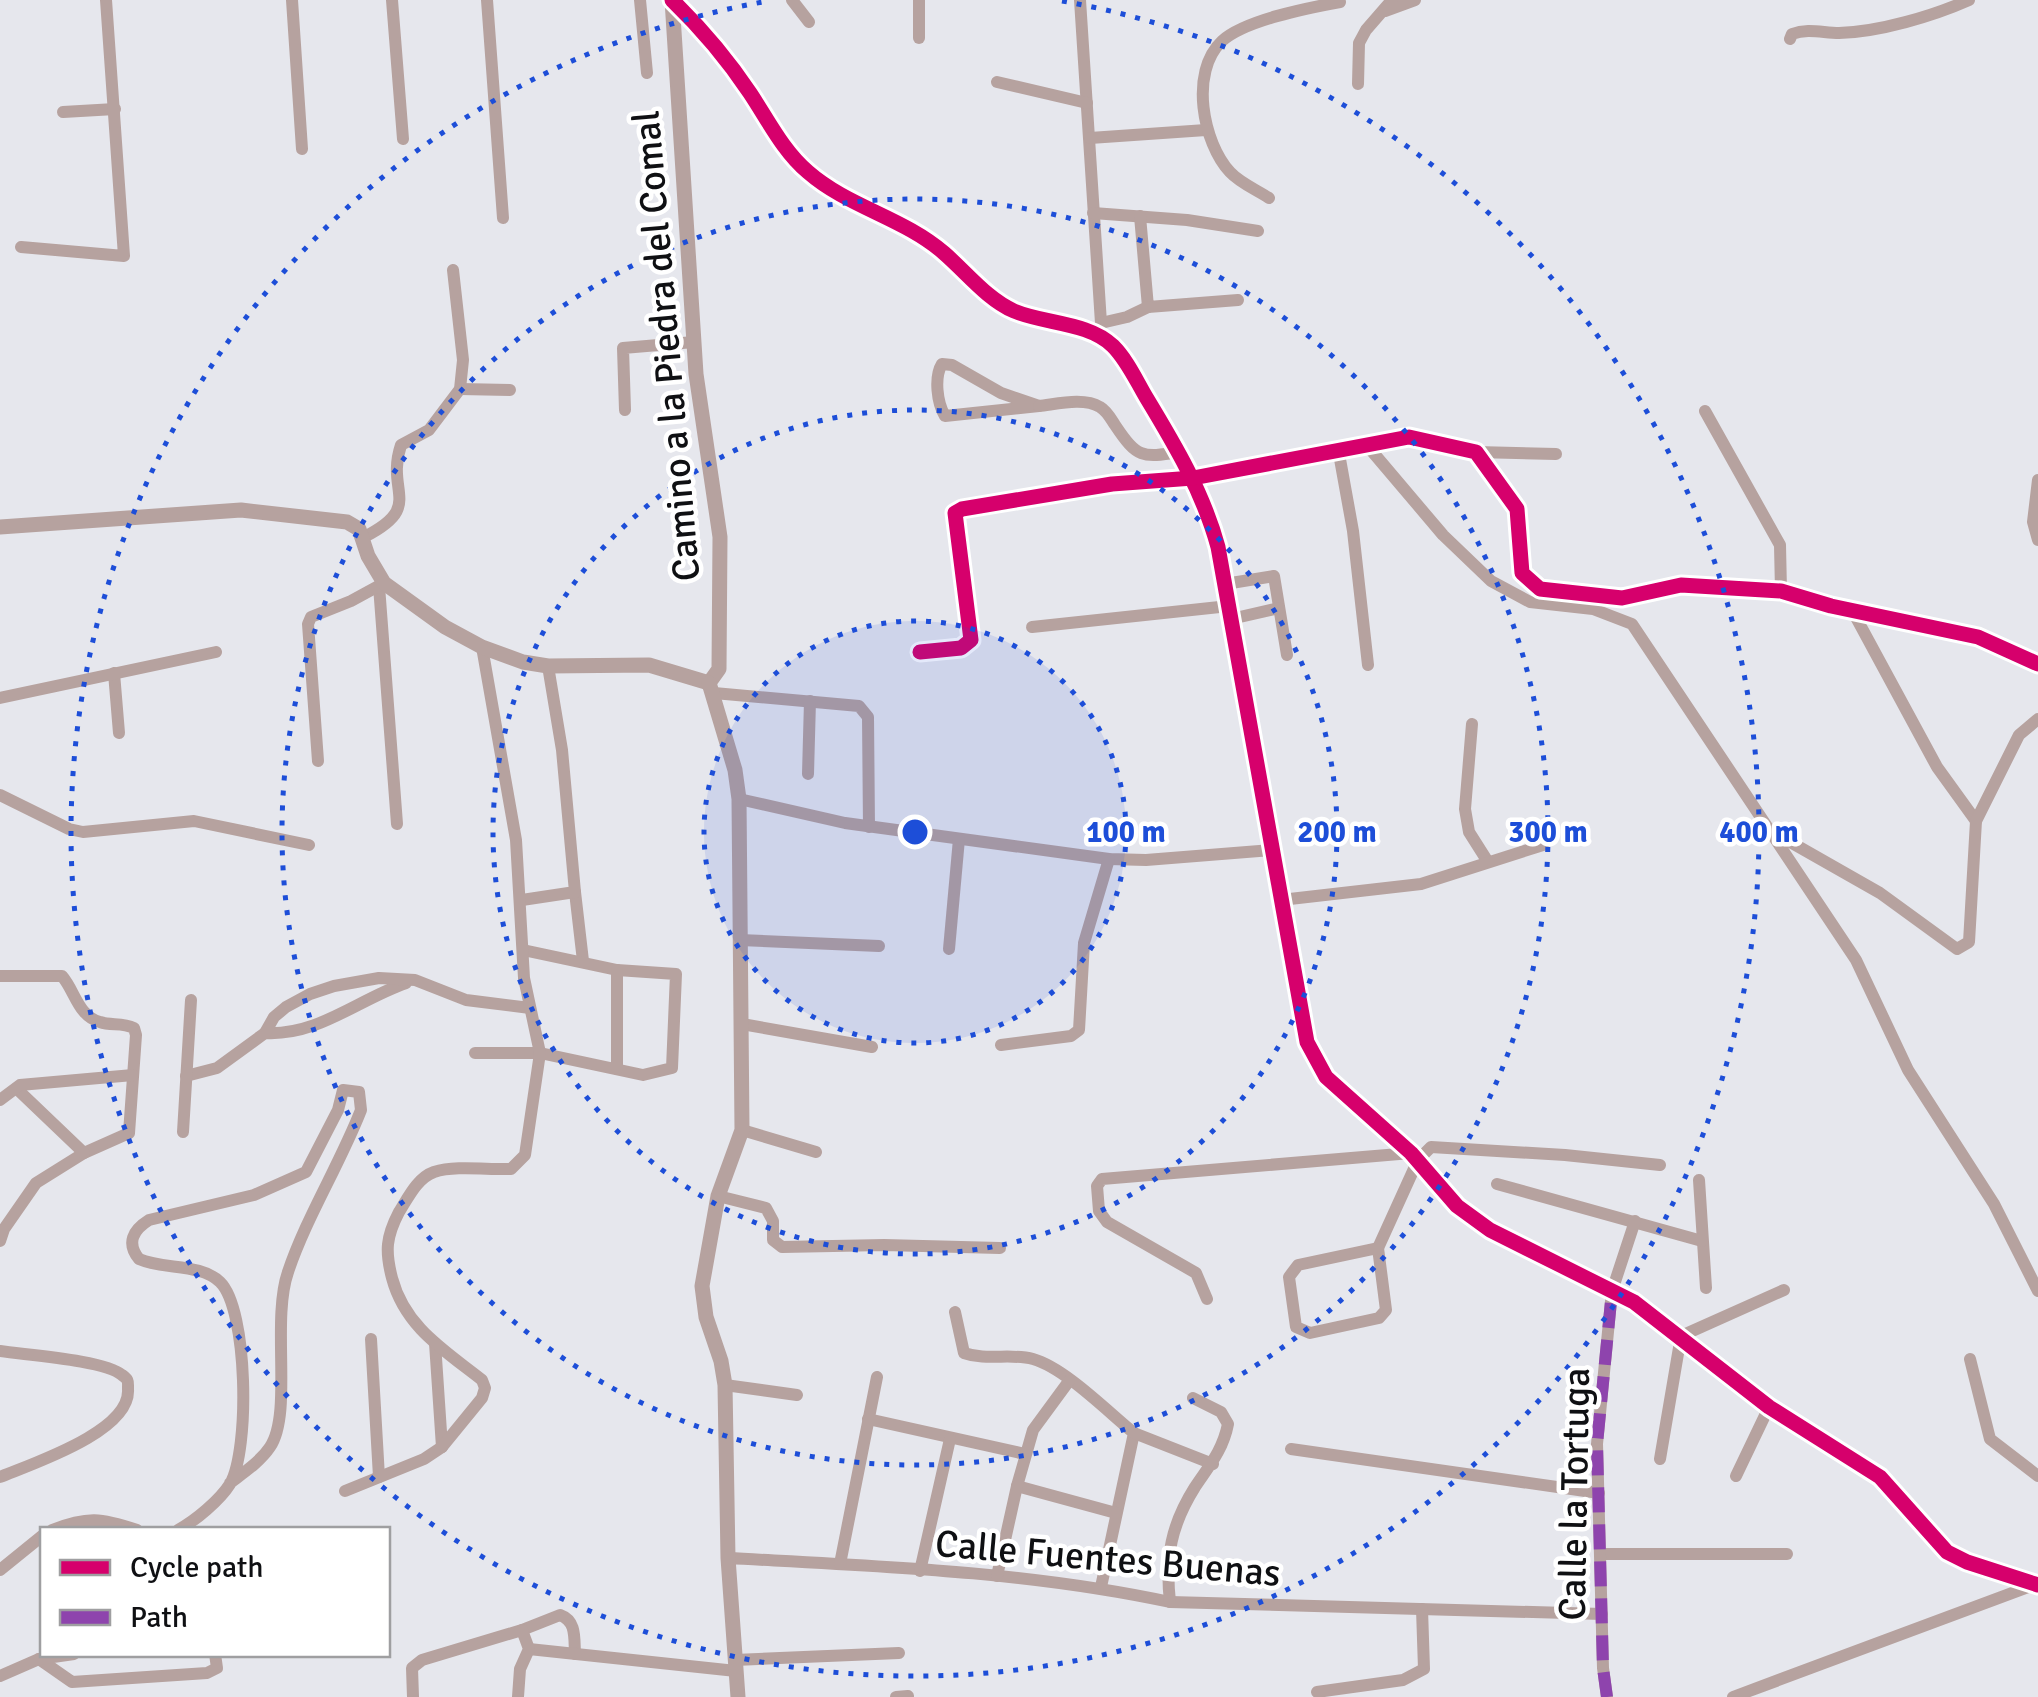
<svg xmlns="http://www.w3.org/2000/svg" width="2038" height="1697" viewBox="0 0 2038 1697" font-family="Signika,sans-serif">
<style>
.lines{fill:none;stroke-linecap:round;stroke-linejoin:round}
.minor{stroke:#b6a29f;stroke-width:12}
.tertiary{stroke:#b6a29f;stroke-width:15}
.quiet{stroke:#8e44ad;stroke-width:12;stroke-dasharray:25 12;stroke-linecap:butt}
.cycleway-casing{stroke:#fff;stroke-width:21}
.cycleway{stroke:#d6006c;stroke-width:15}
.ring{fill:none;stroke:#1d4ed8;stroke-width:5;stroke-dasharray:5 10}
.labels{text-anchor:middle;stroke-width:9;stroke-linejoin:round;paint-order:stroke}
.street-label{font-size:38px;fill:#0f1013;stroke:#fff}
.centre{fill:#1d4ed8;stroke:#fff;stroke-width:5}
.ring-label{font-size:30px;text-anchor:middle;font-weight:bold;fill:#1d4ed8;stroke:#fff;stroke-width:9;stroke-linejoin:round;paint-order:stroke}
</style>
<rect width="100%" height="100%" fill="#e6e7ed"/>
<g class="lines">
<g class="minor">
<polyline points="292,0 302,149"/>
<polyline points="392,0 403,139"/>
<polyline points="487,0 503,218"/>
<polyline points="640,0 647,73"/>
<path d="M 672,0 C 701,28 728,60 750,93 C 768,120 783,151 808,172 C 848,207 904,218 944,253 C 967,273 987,299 1014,311 C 1045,324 1088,322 1113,346 C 1127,360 1136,380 1146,397 C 1175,445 1203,492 1218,547 L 1307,1042 L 1326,1077 L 1411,1153 L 1457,1206 L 1490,1230 L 1634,1302 L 1769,1407 L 1880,1477 L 1947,1552 L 1967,1562 L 2038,1585"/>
<polyline points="792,0 809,22"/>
<polyline points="1080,0 1101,323 1098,335"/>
<polyline points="1385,11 1415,0"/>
<polyline points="919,38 919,0"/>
<path d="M 1790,39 L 1792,34 C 1808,28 1823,33 1839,33 C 1879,32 1933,16 1969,0"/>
<polyline points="997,82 1087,103"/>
<polyline points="1358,84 1359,43 1366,30 1392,0"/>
<polyline points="63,112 115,109"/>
<polyline points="1090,138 1206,130"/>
<path d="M 1269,198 C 1257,190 1240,183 1230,172 C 1203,143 1189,72 1222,41 C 1245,20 1308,8 1340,2"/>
<polyline points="1093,213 1187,220 1258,231"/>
<polyline points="1140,216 1148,307 1238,300"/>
<polyline points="21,247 124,256 106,0"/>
<polyline points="1101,323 1127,317 1148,307"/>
<path d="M 942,364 L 952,365 L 1001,393 L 1039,406 L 945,416 C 937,403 934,377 942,364 Z"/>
<polyline points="460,389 510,390"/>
<path d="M 1039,406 C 1057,404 1084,397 1100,407 C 1107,411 1111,419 1115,425 C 1137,458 1142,458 1179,452"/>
<polyline points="625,410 623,348 694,342"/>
<polyline points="1705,411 1780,545 1781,591"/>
<polyline points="1365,443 1443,535 1491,581 1530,602 1593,609 1632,624 1856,960 1908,1070 1994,1204 2038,1291"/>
<polyline points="1338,448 1353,531 1368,665"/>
<polyline points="1476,452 1556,454"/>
<polyline points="2038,480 2033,522 2038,540"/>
<path d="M 364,537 C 425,506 385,493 401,445 L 429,430 L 460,389 L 463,360 L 453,270"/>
<polyline points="1225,584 1274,576 1287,655"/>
<polyline points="379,586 397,824"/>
<polyline points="1852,610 1937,767 1976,821"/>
<polyline points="1231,619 1279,608"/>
<polyline points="1032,627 1229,606"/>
<polyline points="920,652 961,648 971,640 955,513 962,509 1112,484 1193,478 1409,437 1476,452 1517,509 1522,573 1540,589 1622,598 1681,585 1781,591 1831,606 1978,637 2038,664"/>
<polyline points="114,673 119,733"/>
<polyline points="714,693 859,706 868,717 869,827"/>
<polyline points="0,698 216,652"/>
<polyline points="1472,724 1465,809 1469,832 1488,862"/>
<polyline points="318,761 308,624 311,617 351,601 384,583"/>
<polyline points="808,774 810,701"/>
<polyline points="0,795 69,829 83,832 194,821 309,845"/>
<polyline points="739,799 845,823 1109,859 1146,860 1272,850"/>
<polyline points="1771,831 1880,893 1957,949 1969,942 1976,821 2019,735 2038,719"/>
<polyline points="575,892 583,961"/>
<polyline points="522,900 575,892 562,750 548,666"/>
<polyline points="1281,900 1421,884 1543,845"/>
<polyline points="740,940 879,946"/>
<polyline points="949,949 959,839"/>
<path d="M 0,976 L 62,976 C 75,991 78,1016 100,1022 C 111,1026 122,1022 134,1028 L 136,1035 L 129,1133 L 84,1153 L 36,1183 L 4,1229 L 0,1241"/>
<polyline points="742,1024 872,1047"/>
<path d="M 265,1033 C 318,1036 357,1000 406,983"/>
<polyline points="1001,1045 1071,1036 1079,1030 1084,943 1109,859"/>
<polyline points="475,1053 540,1053 643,1075 672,1068 676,974 617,970 523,950"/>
<polyline points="617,1069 617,970"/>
<polyline points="186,1076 217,1068 265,1033 274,1017 286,1007 310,994 334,986 379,978 415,980 466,1000 530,1008"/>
<polyline points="17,1089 84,1153"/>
<polyline points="0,1100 20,1085 133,1075"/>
<polyline points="742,1130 816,1152"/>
<polyline points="183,1132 191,1000"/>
<polyline points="1699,1180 1706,1288"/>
<polyline points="1497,1184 1702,1241"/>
<polyline points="718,1196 766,1208 773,1221 773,1240 782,1247 884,1245 1000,1248"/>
<polyline points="1378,1248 1418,1160 1431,1147 1565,1155 1660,1165"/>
<polygon points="1378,1248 1386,1310 1379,1318 1310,1333 1296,1327 1289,1277 1298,1265"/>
<polyline points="1207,1299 1196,1273 1107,1222 1099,1211 1097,1186 1102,1179 1411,1153"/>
<path d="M 955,1312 L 964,1353 C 986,1361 1011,1353 1033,1359 C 1065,1368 1108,1412 1134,1433 L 1101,1587"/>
<polyline points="371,1339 379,1477"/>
<polyline points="435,1343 442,1447"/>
<path d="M 0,1351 C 26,1355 105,1360 122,1375 C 129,1380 128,1381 128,1389 C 131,1431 34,1463 0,1477"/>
<polyline points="1970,1359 1990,1439 2038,1476"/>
<polyline points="725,1385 797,1395"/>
<polyline points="868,1419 1025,1454"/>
<polyline points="1134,1433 1213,1464"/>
<polyline points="1291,1449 1599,1493"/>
<polyline points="1660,1459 1681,1336 1784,1290"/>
<polyline points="1736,1476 1769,1407"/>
<polyline points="1017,1486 1116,1513"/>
<path d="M 345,1491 L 424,1459 L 442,1447 L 482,1398 L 485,1388 L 482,1380 C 444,1350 405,1327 392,1278 C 385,1251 386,1237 399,1212 C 408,1198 417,1178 434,1172 C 456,1165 488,1170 511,1169 L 525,1155 L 540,1053 L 524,978 L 516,840 L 482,647"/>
<path d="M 52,1530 C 88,1516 101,1518 137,1530"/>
<path d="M 178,1530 C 195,1521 220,1500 230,1484 C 250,1450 248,1309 220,1282 C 200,1263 164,1270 139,1259 C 126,1243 133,1230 149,1220 L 254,1195 L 306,1172 L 338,1110 L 343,1090 L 359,1092 L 361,1110 C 340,1164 306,1218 288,1272 C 271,1321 293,1413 270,1447 C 260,1462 243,1473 230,1483"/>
<polyline points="1600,1554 1787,1554"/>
<path d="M 728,1558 C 876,1566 1025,1571 1170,1602 L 1602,1614"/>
<polyline points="840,1564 877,1377"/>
<polyline points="0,1570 42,1536"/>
<polyline points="920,1571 950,1439"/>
<polyline points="997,1576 1017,1486 1033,1430 1069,1381"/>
<path d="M 1170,1602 C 1165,1557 1171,1525 1195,1487 C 1209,1466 1223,1450 1228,1424 L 1221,1412 L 1193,1398"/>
<path d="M 522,1630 L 560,1615 C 577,1621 574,1639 575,1654"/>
<polyline points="529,1649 736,1671"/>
<polyline points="39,1659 72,1682 207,1673 217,1668 215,1654"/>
<polyline points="735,1660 899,1653"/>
<polyline points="0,1676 39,1659 74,1654"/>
<polyline points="1317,1692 1403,1680 1424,1669 1422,1609"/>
<polyline points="413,1697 412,1668 422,1660 522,1630 529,1649 520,1669 518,1697"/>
<polyline points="896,1697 908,1696"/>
<polyline points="1607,1697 1603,1668 1597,1444 1612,1291 1635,1221"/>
<polyline points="1733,1697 2036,1584"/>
</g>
<g class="tertiary">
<polyline points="672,0 696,374 720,537 719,669 709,683"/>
<polyline points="0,527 241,510 347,522 359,529 368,556 384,583 445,627 482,647 523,662 548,666 649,665 709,683"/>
<polyline points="709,683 735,770 739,799 742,1130 718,1196 702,1286 706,1317 721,1361 725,1385 728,1558 738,1697"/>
</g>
<polyline class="quiet" points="1607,1697 1603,1668 1597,1444 1612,1291"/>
<g class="cycleway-casing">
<g id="cycleway">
<path d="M 672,0 C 701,28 728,60 750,93 C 768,120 783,151 808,172 C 848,207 904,218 944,253 C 967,273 987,299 1014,311 C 1045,324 1088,322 1113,346 C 1127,360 1136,380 1146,397 C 1175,445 1203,492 1218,547 L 1307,1042 L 1326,1077 L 1411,1153 L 1457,1206 L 1490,1230 L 1634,1302 L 1769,1407 L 1880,1477 L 1947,1552 L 1967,1562 L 2038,1585"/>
<polyline points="920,652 961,648 971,640 955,513 962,509 1112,484 1193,478 1409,437 1476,452 1517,509 1522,573 1540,589 1622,598 1681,585 1781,591 1831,606 1978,637 2038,664"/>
</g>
</g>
<use href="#cycleway" class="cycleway"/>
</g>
<circle cx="915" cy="832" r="211" fill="#1d4ed8" fill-opacity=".12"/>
<g class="ring">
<circle cx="915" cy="832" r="211"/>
<circle cx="915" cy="832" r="422"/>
<circle cx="915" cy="832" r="633"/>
<path d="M1062 1A844 844 0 1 1 768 1"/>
</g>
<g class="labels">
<g class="street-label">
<text transform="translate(666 346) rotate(-95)" y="13">Camino a la Piedra del Comal</text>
<text transform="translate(1574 1494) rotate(-89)" y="13">Calle la Tortuga</text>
<text transform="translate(1108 1558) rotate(5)" y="13">Calle Fuentes Buenas</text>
</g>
</g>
<circle cx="915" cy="832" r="15" class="centre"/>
<g class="ring-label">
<text x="1126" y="842">100 m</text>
<text x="1337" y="842">200 m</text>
<text x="1548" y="842">300 m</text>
<text x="1759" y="842">400 m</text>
</g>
<rect x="40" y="1527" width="350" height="130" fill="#ffffff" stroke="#9f9fa1" stroke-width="2.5"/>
<rect x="60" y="1560" width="50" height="15" fill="#d6006c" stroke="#9f9fa1" stroke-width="2.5"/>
<text x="130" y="1577" font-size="30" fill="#0f1013">Cycle path</text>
<rect x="60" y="1610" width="50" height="15" fill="#8e44ad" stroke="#9f9fa1" stroke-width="2.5"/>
<text x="130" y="1627" font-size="30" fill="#0f1013">Path</text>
</svg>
